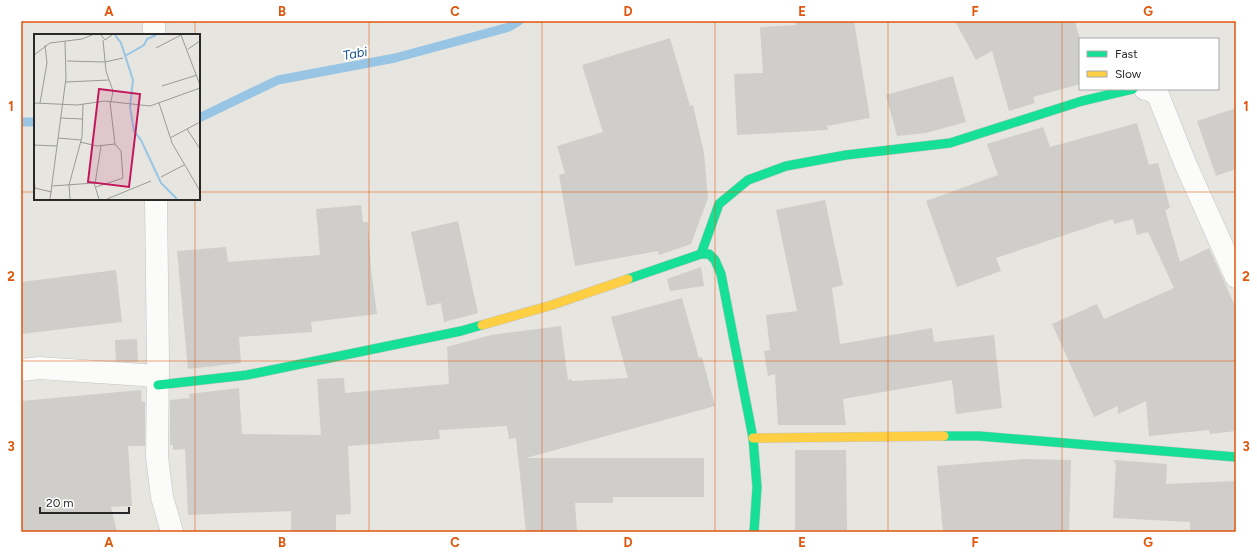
<svg xmlns="http://www.w3.org/2000/svg" width="1257" height="553" viewBox="0 0 1257 553" font-family="Figtree,sans-serif">
<style>
.lines{fill:none;stroke-linecap:round;stroke-linejoin:round}
.stream{stroke:#98c5e3;stroke-width:9}
.building{fill:#cfceca}
.street-casing{stroke:#c4c4c5;stroke-width:23}
.fast-casing{stroke:#c4c4c5;stroke-width:10}
.slow-casing{stroke:#c4c4c5;stroke-width:10}
.street{stroke:#fbfbfa;stroke-width:22}
.fast{stroke:#16e098;stroke-width:9}
.slow{stroke:#ffcf43;stroke-width:9}
.grid{fill:none;stroke:#de570d;stroke-width:1;stroke-opacity:0.55}
.labels{text-anchor:middle;stroke-width:4;stroke-linejoin:round;paint-order:stroke}
.water-label{font-size:13px;font-style:italic;fill:#18548e;stroke:#fff}
.inset-river{fill:none;stroke:#98c5e3;stroke-width:2}
.inset-road{fill:none;stroke:#9a9a97;stroke-width:1}
.view{fill:#c2185b;fill-opacity:0.15;stroke:#c2185b;stroke-width:2}
.inset-edge{fill:none;stroke:#292929;stroke-width:2}
.neatline{fill:none;stroke:#de570d;stroke-width:1.5}
.grid-label{font-size:13px;text-anchor:middle;font-weight:bold;fill:#de570d}
</style>
<rect width="100%" height="100%" fill="#e6e5e0"/>
<g class="lines">
<g class="stream">
<polyline points="199,118 278,80 395,58 509,27 519,21"/>
<polyline points="21,122 35,122"/>
</g>
</g>
<g class="building">
<polygon points="795,21 854,21 870,118 827,126 828,130 737,135 734,74 763,73 760,27 796,25"/>
<polygon points="955,21 1075,21 1080,40 1080,84 1033,97 1035,103 1009,111 992,51 976,60"/>
<polygon points="670,38 690,106 693,105 704,153 708,198 691,244 659,255 658,251 575,266 559,175 565,173 557,146 603,132 582,65"/>
<polygon points="953,76 966,122 926,133 897,136 886,95"/>
<polygon points="1236,108 1236,169 1216,176 1197,121"/>
<polygon points="1137,123 1149,165 1158,163 1170,208 1165,210 1180,262 1209,248 1236,308 1236,431 1210,434 1209,430 1149,436 1146,401 1118,414 1118,406 1094,417 1052,324 1097,304 1104,319 1174,288 1148,232 1137,235 1133,219 1114,224 1113,219 996,258 1001,271 957,287 926,201 998,175 987,144 1043,127 1050,147"/>
<polygon points="825,200 843,285 832,288 840,344 932,328 934,342 994,335 1002,408 956,414 952,380 843,399 846,425 778,425 775,374 768,376 764,351 770,350 766,315 797,311 776,210"/>
<polygon points="361,205 363,222 368,222 371,269 377,314 311,322 312,332 239,337 241,363 188,369 177,251 226,247 228,262 320,255 316,209"/>
<polygon points="458,221 478,313 444,322 441,303 427,306 411,232"/>
<polygon points="701,267 704,286 670,291 667,279"/>
<polygon points="116,270 122,322 21,334 21,282"/>
<polygon points="682,298 699,358 702,357 715,406 526,458 704,458 704,497 613,497 613,503 575,503 577,532 526,532 516,438 509,439 507,426 439,430 440,439 348,446 351,514 336,515 336,532 291,532 291,511 188,515 185,449 173,450 173,445 170,445 170,400 190,398 189,394 239,388 242,434 321,435 317,379 344,378 345,393 449,384 447,347 491,335 561,326 568,380 571,379 572,381 628,378 611,317"/>
<polygon points="137,339 138,362 116,361 115,340"/>
<polygon points="141,390 142,402 145,402 145,446 128,446 132,506 111,507 117,532 21,532 21,401"/>
<polygon points="795,450 846,450 847,530 795,530"/>
<polygon points="1024,459 1071,460 1069,532 943,532 937,466"/>
<polygon points="1113,460 1167,464 1166,484 1236,481 1236,532 1190,532 1190,522 1113,518 1116,464"/>
</g>
<g class="lines">
<g class="street-casing">
<g id="street">
<polyline points="154,21 154,35"/>
<polyline points="1145,89 1150,90 1158,95 1185,163 1236,277"/>
<polyline points="156,199 158,361 157,457 162,497 172,532"/>
<polyline points="21,370 39,368 158,376"/>
</g>
</g>
<g class="fast-casing">
<g id="fast">
<polyline points="701,254 719,204 748,180 786,166 846,155 950,143 1082,101 1133,89"/>
<polyline points="628,279 701,254 709,254 715,260 721,274 753,438 757,487 754,532"/>
<polyline points="158,385 247,375 461,331 482,325"/>
<polyline points="944,436 979,436 1236,457"/>
</g>
</g>
<g class="slow-casing">
<g id="slow">
<polyline points="482,325 552,305 628,279"/>
<polyline points="753,438 944,436"/>
</g>
</g>
<use href="#street" class="street"/>
<use href="#fast" class="fast"/>
<use href="#slow" class="slow"/>
</g>
<path class="grid" d="M 195,21 L 195,35M 369,21 L 369,532M 542,21 L 542,532M 715,21 L 715,532M 888,21 L 888,532M 1062,21 L 1062,532M 21,192 L 35,192M 199,192 L 1236,192M 195,199 L 195,532M 21,361 L 1236,361"/>
<g class="labels">
<g class="water-label">
<text transform="translate(355 53) rotate(-11)" y="5">Tabi</text>
</g>
</g>
<g transform="translate(34 34)">
<rect width="166" height="166" fill="#e6e5e0"/>
<path class="inset-river" d="M 81,1 L 87,9 L 99,46 L 96,73 L 100,97 L 107,106 L 127,149 L 143,165M 91,22 L 110,11 L 113,5 L 122,1"/>
<path class="inset-road" d="M 67,1 L 71,6 L 78,1M 147,1 L 166,51M 69,6 L 72,37 L 79,57 L 77,68M 122,14 L 147,1M 154,15 L 166,7M 0,21 L 16,9 L 48,5 L 58,1M 33,27 L 71,28 L 89,24M 32,48 L 75,46M 128,52 L 163,41M 0,69 L 43,71 L 71,67 L 116,72 L 166,54M 6,69 L 13,29 L 11,11M 125,69 L 138,109 L 166,157M 26,84 L 49,85M 153,95 L 166,115M 24,104 L 47,106M 136,104 L 166,88M 46,108 L 63,112 L 81,110 L 76,68M 0,111 L 23,112M 0,142 L 1,154M 127,143 L 150,131M 61,150 L 67,112M 18,152 L 60,149 L 65,165M 62,153 L 89,144 L 87,117 L 81,110M 0,154 L 18,158M 16,165 L 32,44 L 31,7M 36,165 L 35,151 L 48,103 L 49,70M 73,165 L 117,147"/>
<path class="view" d="M 65,55 L 106,60 L 95,153 L 54,148 Z"/>
<rect width="166" height="166" class="inset-edge"/>
</g>
<rect width="1257" height="553" fill="none" stroke="#ffffff" stroke-width="44"/>
<rect x="1079" y="38" width="140" height="52" fill="#ffffff" stroke="#a9a9a9"/>
<rect x="1087" y="51" width="20" height="6" fill="#16e098" stroke="#a9a9a9"/>
<text x="1115" y="58" font-size="12" fill="#292929">Fast</text>
<rect x="1087" y="71" width="20" height="6" fill="#ffcf43" stroke="#a9a9a9"/>
<text x="1115" y="78" font-size="12" fill="#292929">Slow</text>
<path d="M40 507v6h89v-6" fill="none" stroke="#292929" stroke-width="2"/>
<text x="46" y="507" font-size="12" fill="#292929" stroke="#ffffff" stroke-width="3" paint-order="stroke">20 m</text>
<rect x="22" y="22" width="1213" height="509" class="neatline"/>
<g class="grid-label">
<text x="109" y="16">A</text>
<text x="282" y="16">B</text>
<text x="455" y="16">C</text>
<text x="628" y="16">D</text>
<text x="802" y="16">E</text>
<text x="975" y="16">F</text>
<text x="1148" y="16">G</text>
<text x="11" y="111">1</text>
<text x="1246" y="111">1</text>
<text x="11" y="281">2</text>
<text x="1246" y="281">2</text>
<text x="11" y="451">3</text>
<text x="1246" y="451">3</text>
<text x="109" y="547">A</text>
<text x="282" y="547">B</text>
<text x="455" y="547">C</text>
<text x="628" y="547">D</text>
<text x="802" y="547">E</text>
<text x="975" y="547">F</text>
<text x="1148" y="547">G</text>
</g>
</svg>
